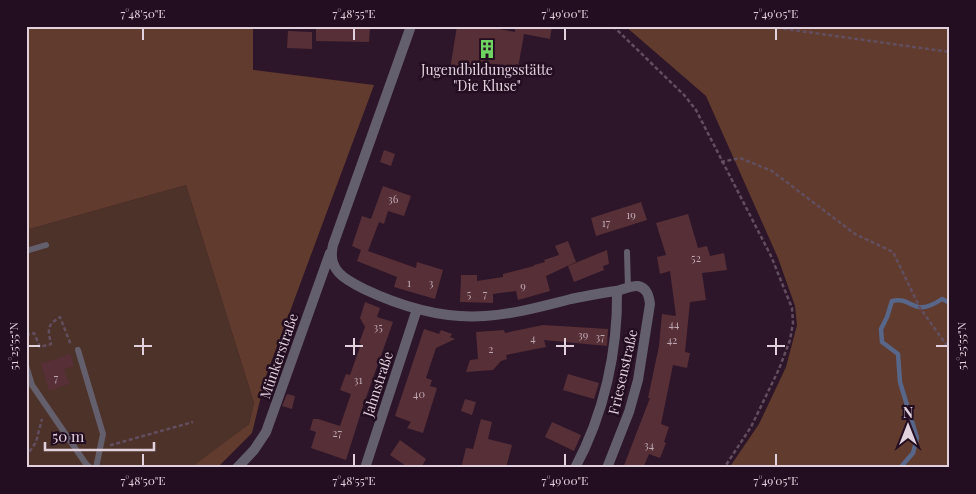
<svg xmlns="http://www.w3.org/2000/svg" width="976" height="494" viewBox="0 0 976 494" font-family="'Playfair Display',serif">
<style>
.green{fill:#4d3229}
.forest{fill:#613b2d}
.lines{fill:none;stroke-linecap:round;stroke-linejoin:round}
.stream{stroke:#576689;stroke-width:4.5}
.building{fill:#572f37}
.path{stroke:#634e5f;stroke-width:2.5;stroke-dasharray:4 2.5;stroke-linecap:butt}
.lane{stroke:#645f6d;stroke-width:6}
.street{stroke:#645f6d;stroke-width:10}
.ticks{fill:none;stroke:#e1d1dd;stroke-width:2}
.labels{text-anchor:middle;stroke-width:5;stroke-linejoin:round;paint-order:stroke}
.number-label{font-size:11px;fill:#bea8b4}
.poi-label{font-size:14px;fill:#e1d1dd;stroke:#230d20}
.street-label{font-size:14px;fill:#e1d1dd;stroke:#230d20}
.neatline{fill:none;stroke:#e1d1dd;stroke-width:2}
.ticks-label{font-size:12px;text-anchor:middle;fill:#e1d1dd}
</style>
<rect width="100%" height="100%" fill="#2d1629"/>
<polygon class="green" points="186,185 254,403 249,424 192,468 26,468 26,230"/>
<g class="forest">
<polygon points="26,26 253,26 253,70 374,85 266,376 252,433 217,468 192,467 249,424 254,403 186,185 26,230"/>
<polygon points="625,26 950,26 950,468 729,468 759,424 786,367 797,325 795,306 778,258 706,96"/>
</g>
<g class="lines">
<path class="stream" d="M 900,468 L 913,453 L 917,438 L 900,382 L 898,354 L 882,342 L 881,329 L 887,317 L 892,301 C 914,296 912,319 942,299 L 950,303"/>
</g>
<g class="building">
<polygon points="316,26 370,26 369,42 316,41"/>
<polygon points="457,26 493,26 493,28 515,32 515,26 552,26 550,39 524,34 518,68 474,61 472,73 450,69"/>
<polygon points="288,31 312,32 312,49 287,48"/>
<polygon points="384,150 395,154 391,166 380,162"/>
<polygon points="383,186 411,196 404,216 388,211 384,224 379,222 368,251 416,268 417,262 443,270 435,299 394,287 397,277 357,261 361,250 352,246 362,216 371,219"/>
<polygon points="641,202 647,220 596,236 591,218"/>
<polygon points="688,214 698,248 707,246 710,256 724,253 727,270 702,273 706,300 690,302 685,352 690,353 687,368 673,365 661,424 669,427 664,442 666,443 660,458 649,454 643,468 623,468 650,398 648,398 659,346 662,314 676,316 670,271 660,274 657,257 666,255 656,223"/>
<polygon points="568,241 576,262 546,276 550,291 518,300 516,291 493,294 493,303 460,302 461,275 477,275 477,281 503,277 503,274 534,266 534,265 545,262 544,260 559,255 555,246"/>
<polygon points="607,250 609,264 603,266 604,270 574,282 568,266"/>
<polygon points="365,302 380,308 377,317 393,322 363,406 346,460 311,448 316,432 310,430 313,419 318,419 340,426 351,394 340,390 346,374 350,375 361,344 359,343 365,327 360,318"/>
<polygon points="543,325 608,329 607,346 544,340 546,347 506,355 507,359 501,361 493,370 466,372 470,360 478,359 476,332 504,330 505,333"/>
<polygon points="424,329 439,334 441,330 452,334 450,337 455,339 436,348 426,378 432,380 430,386 437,388 423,433 407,428 411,422 395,416"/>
<polygon points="70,354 74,366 64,369 69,384 49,391 41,364"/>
<polygon points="568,374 599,383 594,399 563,390"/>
<polygon points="287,394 295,396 292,409 282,406"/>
<polygon points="465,399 476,402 472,415 461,411"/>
<polygon points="481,419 492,422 488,439 512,445 506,468 461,468 466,448 473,449"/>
<polygon points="552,422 581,435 574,451 545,437"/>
<polygon points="400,440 426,459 421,468 409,468 390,455"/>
</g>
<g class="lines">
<g class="path">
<polyline points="613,26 685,96 696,110 771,256 792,308 793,323 790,340 779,369 751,427 724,468"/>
<polyline points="764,26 950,52"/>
<polyline points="721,162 740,158 772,171 855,234 893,252 920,308 950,350"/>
<path d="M 26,335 L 34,333 L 40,347 L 51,344 C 48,329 46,326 60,317 L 71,345"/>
<polyline points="111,444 111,445 193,422"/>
<polyline points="26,457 36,442 42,419"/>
</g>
<g class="lane">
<polyline points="26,251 46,245"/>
<polyline points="627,252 628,288"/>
<polyline points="78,350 103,434 96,468"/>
<polyline points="26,366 32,385 86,464 91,468"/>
</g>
<g class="street">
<path d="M 411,26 L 333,245 C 327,270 344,279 364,289 C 402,307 443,319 485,316 C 515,314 543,306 571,299 C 586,296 601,293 616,291 C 623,290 632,285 638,286 C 647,288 649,296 650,304 L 638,380 L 629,412 L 607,468"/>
<polyline points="237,468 254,450 266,432 330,253"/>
<polyline points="365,468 417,309"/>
<path d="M 575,468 C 604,414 618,351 617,291"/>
</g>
</g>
<path class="ticks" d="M 143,28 L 143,40M 354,28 L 354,40M 565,28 L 565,40M 776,28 L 776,40M 143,338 L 143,355M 354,338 L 354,355M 565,338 L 565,355M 776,338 L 776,355M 28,346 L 40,346M 134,346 L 152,346M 345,346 L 363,346M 556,346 L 574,346M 767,346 L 785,346M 936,346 L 948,346M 143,454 L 143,466M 354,454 L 354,466M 565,454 L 565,466M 776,454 L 776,466"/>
<defs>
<g id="building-bare" transform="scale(1.5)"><path d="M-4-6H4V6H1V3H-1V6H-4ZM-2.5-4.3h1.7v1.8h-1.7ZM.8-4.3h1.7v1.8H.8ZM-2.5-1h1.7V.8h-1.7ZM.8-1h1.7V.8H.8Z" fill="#6ed360" stroke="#230d20" stroke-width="2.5" paint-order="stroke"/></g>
</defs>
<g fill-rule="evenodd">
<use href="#building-bare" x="487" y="49"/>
</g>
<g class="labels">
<g class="number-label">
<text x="393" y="203">36</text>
<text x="631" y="219">19</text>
<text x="606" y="227">17</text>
<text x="696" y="262">52</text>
<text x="409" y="287">1</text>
<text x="431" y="287">3</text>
<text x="523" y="290">9</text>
<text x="469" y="298">5</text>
<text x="485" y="298">7</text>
<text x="674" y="328">44</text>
<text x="378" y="331">35</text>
<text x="583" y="339">39</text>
<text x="600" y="341">37</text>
<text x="533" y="342">4</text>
<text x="672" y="344">42</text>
<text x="491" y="353">2</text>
<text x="56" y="382">7</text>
<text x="358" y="384">31</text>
<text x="419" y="398">40</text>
<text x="337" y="437">27</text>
<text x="649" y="449">34</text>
</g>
<g class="poi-label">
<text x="487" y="75">Jugendbildungsstätte<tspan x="487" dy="16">"Die Kluse"</tspan></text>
</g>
<g class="street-label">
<text transform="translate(279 356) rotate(-71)" y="5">Münkerstraße</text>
<text transform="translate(623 372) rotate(-77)" y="5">Friesenstraße</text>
<text transform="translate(378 384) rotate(-72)" y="5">Jahnstraße</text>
</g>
</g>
<rect width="976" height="494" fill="none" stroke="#230d20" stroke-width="55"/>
<g transform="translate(908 426)" stroke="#230d20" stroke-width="4" paint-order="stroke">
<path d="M0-4L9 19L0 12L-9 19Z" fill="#e1d1dd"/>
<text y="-8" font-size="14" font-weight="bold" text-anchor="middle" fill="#e1d1dd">N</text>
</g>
<path d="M45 442v8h109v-8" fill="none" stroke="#e1d1dd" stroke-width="2.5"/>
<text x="52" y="442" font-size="15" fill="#e1d1dd" stroke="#230d20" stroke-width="4" paint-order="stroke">50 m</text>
<rect x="28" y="28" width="920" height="438" class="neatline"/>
<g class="ticks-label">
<text x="143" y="18">7°48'50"E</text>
<text x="354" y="18">7°48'55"E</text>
<text x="565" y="18">7°49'00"E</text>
<text x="776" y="18">7°49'05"E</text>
<text transform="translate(14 346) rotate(-90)" y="4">51°25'55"N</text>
<text transform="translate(962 346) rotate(-90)" y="4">51°25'55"N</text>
<text x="143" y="485">7°48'50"E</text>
<text x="354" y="485">7°48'55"E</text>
<text x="565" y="485">7°49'00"E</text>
<text x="776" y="485">7°49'05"E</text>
</g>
</svg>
